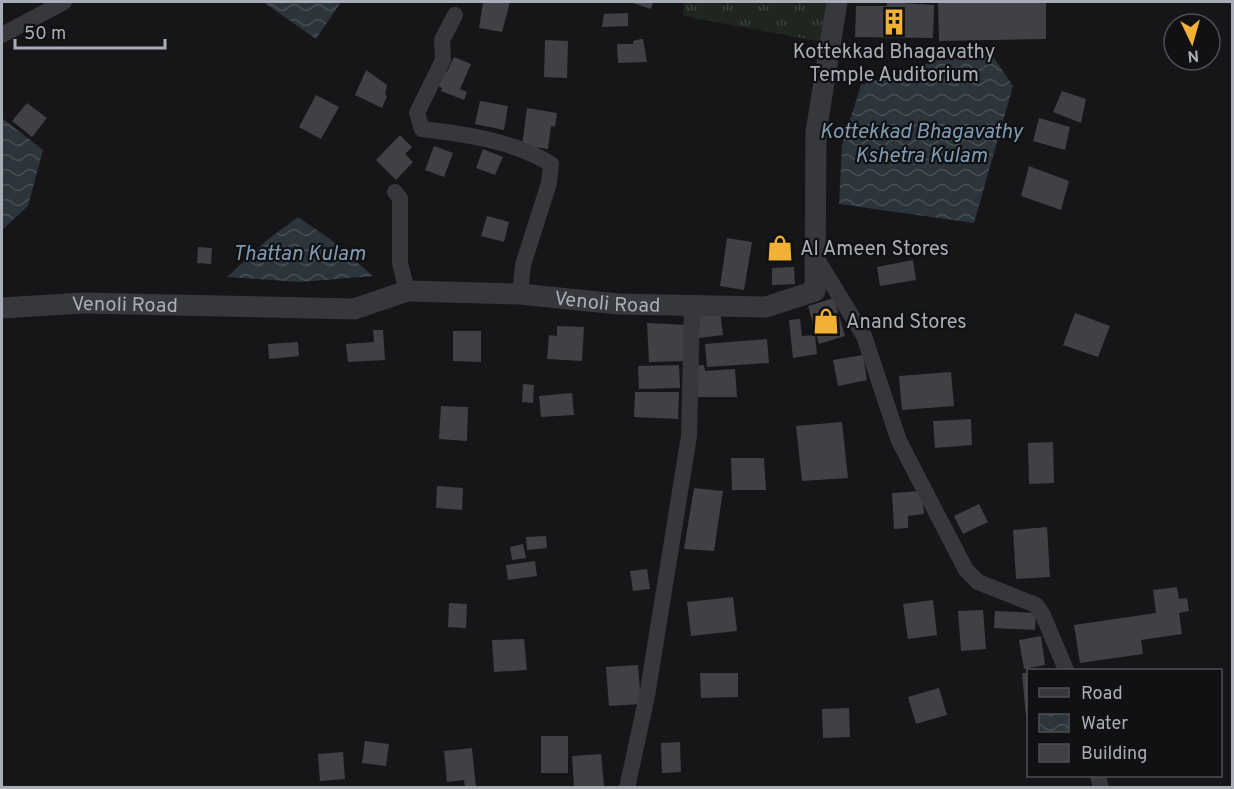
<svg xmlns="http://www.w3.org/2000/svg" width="1234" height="789" viewBox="0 0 1234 789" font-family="Overpass,sans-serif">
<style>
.grass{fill:url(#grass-tufts)}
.water{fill:url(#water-waves)}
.building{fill:#404145}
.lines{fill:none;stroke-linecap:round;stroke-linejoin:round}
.minor{stroke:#37383d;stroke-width:16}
.tertiary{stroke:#37383d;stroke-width:21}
.labels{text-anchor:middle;stroke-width:4.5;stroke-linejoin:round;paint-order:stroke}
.poi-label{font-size:20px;fill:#a8adb8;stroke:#111113;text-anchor:start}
.street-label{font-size:20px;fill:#a8adb8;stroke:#111113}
.water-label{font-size:21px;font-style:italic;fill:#7f9bb3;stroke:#111113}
</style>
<defs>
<pattern id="grass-tufts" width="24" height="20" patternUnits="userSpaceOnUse" patternTransform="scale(1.5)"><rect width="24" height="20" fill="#1e261f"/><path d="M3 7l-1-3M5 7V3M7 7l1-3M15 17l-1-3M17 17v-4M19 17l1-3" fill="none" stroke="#3c433d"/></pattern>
<pattern id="water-waves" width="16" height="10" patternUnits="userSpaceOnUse" patternTransform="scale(1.5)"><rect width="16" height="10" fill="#2c353c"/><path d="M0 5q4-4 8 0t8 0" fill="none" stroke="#485056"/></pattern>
</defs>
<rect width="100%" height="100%" fill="#161618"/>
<polygon class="grass" points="684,2 826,2 823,42 683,16"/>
<g class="water">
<polygon points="263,2 341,2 316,39"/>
<polygon points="992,55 1013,86 974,223 839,204 842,145 861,85 937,60"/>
<polygon points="2,118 43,150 28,206 2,230"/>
<polygon points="298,217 330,239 373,276 300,282 227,277 267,240"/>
</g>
<g class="building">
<polygon points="483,2 510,2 502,32 479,28"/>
<polygon points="630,2 653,2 651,9"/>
<polygon points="887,2 934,5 933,38 855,37 856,6 887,6"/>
<polygon points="938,2 1046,2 1046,39 939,41"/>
<polygon points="628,13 628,26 602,27 604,14"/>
<polygon points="641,39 643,39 647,62 618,63 617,44 633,44 633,41"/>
<polygon points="545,40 568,41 567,78 544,77"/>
<polygon points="454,57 471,64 460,89 467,92 464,100 441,91 442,88 437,85 443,71 447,72"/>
<polygon points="366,70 387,85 385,95 387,96 382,108 355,95"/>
<polygon points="1062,91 1086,99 1081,123 1053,112"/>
<polygon points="316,95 339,107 321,139 299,127"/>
<polygon points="480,101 508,106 504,130 475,124"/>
<polygon points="27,103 47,118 32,137 12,121"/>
<polygon points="527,108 557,113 555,127 551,126 548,149 522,145"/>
<polygon points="1039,118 1070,127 1065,150 1033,141"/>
<polygon points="400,135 412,147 405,154 413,162 396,180 376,160"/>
<polygon points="434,146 453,153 444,177 425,170"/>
<polygon points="483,149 503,157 495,175 476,168"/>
<polygon points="1029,166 1069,181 1061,210 1021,196"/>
<polygon points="487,216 509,222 504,242 481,236"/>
<polygon points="727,238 752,242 744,290 720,286"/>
<polygon points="770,241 790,241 790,254 771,255"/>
<polygon points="198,247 212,248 211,264 197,263"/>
<polygon points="913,260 916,280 880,286 877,267"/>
<polygon points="794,267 795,284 772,285 772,268"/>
<polygon points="834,298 845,336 819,344 808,306"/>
<polygon points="720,310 723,335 699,338 696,313"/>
<polygon points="1075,313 1110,326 1098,357 1063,345"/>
<polygon points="800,319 802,336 815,335 817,354 793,358 789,320"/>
<polygon points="647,323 687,325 687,361 649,362"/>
<polygon points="557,326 584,327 582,361 547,359 549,335 557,336"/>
<polygon points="373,330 383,330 385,360 348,362 346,344 374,342"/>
<polygon points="453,331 481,331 481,362 453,361"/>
<polygon points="767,339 769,363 707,367 705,344"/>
<polygon points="298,342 299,356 269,359 268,344"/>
<polygon points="863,355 867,380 838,386 833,360"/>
<polygon points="679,365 680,388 639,389 638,366"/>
<polygon points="704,365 705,371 735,369 737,397 698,397 694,366"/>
<polygon points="951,372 954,406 902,410 899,376"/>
<polygon points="523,384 534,385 533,403 522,402"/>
<polygon points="635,392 679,392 678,419 634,417"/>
<polygon points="572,393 574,415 541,417 539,396"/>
<polygon points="441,406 468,407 467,441 439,439"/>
<polygon points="971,419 972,445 935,448 933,421"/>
<polygon points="842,422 848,478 802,481 796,426"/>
<polygon points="1053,442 1054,483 1029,484 1028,443"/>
<polygon points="731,458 764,458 766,490 732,490"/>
<polygon points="437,486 463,488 462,510 436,508"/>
<polygon points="694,488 723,491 714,551 684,549"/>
<polygon points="922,491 924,514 908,516 908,528 894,529 892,493"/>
<polygon points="979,504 988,522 963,534 954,516"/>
<polygon points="1047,527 1050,577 1016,579 1013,530"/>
<polygon points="546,536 547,548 527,550 526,537"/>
<polygon points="523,544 526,558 512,560 510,547"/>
<polygon points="535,561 537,576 508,580 506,565"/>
<polygon points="647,569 650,589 633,591 630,571"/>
<polygon points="1177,587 1179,599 1187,598 1189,611 1179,613 1182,634 1141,640 1143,654 1080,663 1074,625 1156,613 1153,590"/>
<polygon points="733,597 737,631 691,636 687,602"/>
<polygon points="933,600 937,635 908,639 903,604"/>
<polygon points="449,603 467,604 466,628 448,627"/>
<polygon points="983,610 986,649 961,651 958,611"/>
<polygon points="995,611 1036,613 1035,630 994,628"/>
<polygon points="1041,636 1045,665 1024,669 1019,640"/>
<polygon points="524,639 527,670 494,672 492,640"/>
<polygon points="638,665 641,704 609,706 606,667"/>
<polygon points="700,673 738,673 738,697 701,698"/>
<polygon points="1022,673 1028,673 1028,716 1026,716"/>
<polygon points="939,688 947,715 916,724 908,697"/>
<polygon points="849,708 850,737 823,738 822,709"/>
<rect x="541" y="736" width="27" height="37"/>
<polygon points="365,741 389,744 386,766 362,763"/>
<polygon points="680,742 681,772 662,773 661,743"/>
<polygon points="472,748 476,788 465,788 464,780 447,782 444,751"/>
<polygon points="343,752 345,779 320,781 318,754"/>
<polygon points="601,754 604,786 574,788 572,756"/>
</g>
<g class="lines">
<g class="minor">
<path d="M 455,15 L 442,40 L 443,60 L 417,113 L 422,129 C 465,134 514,141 551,164 L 549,183 L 523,265 L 520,294"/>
<polyline points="2,35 64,2"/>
<polyline points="395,192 400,198 400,263 407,291"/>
<polyline points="815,256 864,336 899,441 966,570 978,582 1036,605 1043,615 1066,670"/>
<polyline points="1098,776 1101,788"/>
<polyline points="627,788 647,696 689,436 692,305"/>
</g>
<path class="tertiary" id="s1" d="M 2,308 L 83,303 L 354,309 L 407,291 L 520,294 L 618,304 L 766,307 L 815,291 L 816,132 L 837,2"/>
</g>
<defs>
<g id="building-bare" transform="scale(2.07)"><path d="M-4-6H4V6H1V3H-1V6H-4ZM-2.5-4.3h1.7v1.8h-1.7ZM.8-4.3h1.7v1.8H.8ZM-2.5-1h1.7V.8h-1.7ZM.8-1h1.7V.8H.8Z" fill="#f2b134" stroke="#111113" stroke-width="2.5" paint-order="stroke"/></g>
<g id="shop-bare" transform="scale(2.07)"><path d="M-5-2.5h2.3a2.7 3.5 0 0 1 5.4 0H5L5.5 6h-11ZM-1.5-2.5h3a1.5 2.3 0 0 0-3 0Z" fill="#f2b134" stroke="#111113" stroke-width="2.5" paint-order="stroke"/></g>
</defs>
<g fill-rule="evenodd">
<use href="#building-bare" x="894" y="22"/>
<use href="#shop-bare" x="780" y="248"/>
<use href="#shop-bare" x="826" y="321"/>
</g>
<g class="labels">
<g class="poi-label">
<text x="894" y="58" text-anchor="middle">Kottekkad Bhagavathy<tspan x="894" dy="23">Temple Auditorium</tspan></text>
<text x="800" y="255">Al Ameen Stores</text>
<text x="846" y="328">Anand Stores</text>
</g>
<g class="street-label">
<text dy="7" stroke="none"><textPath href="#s1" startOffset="609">Venoli Road</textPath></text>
<text dy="7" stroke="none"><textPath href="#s1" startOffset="123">Venoli Road</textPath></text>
</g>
<g class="water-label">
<text x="921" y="138">Kottekkad Bhagavathy<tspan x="921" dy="24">Kshetra Kulam</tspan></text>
<text x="299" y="260">Thattan Kulam</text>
</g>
</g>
<rect width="1234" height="789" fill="none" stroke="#a8adb8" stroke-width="6"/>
<rect x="1027" y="669" width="195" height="108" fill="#111113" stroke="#4d4f55" stroke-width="1.5"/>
<rect x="1039" y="688" width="30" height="9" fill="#37383d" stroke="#4d4f55" stroke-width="1.5"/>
<text x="1081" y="699" font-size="18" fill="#a8adb8">Road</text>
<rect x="1039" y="714" width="30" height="18" fill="url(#water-waves)" stroke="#4d4f55" stroke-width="1.5"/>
<text x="1081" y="729" font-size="18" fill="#a8adb8">Water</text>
<rect x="1039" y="744" width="30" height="18" fill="#404145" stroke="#4d4f55" stroke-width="1.5"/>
<text x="1081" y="759" font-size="18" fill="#a8adb8">Building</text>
<g transform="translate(1192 42) rotate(175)"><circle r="28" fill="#111113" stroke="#4d4f55" stroke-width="1.5"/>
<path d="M0-4.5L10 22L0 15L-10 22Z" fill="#f2b134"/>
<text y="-9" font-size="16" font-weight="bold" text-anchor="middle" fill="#a8adb8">N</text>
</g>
<path d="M15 39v9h150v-9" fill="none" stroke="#a8adb8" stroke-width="3"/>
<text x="24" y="39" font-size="18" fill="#a8adb8" stroke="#111113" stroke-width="4.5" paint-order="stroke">50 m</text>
</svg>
